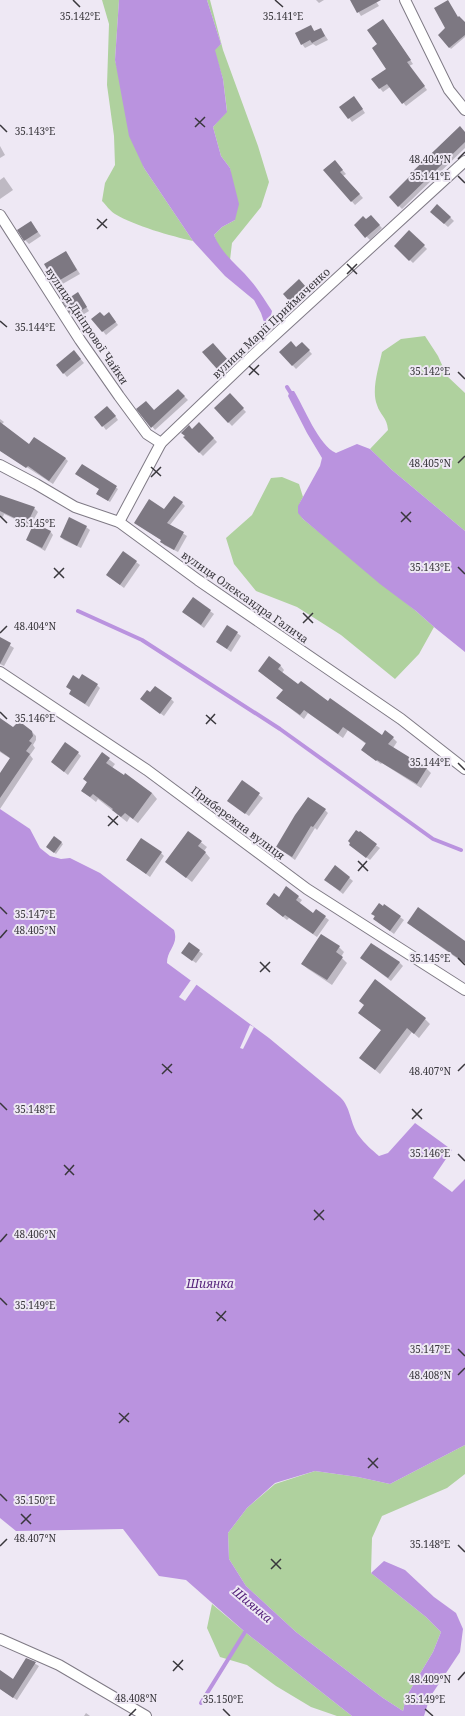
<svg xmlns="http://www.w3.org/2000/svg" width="465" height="1716" viewBox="0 0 465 1716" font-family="'Noto Serif',serif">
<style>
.green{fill:#afd19e}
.water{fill:#ba93df}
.pier{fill:#eee8f4}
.shadow{fill:#0003}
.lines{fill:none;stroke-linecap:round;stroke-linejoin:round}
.stream{stroke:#ba93df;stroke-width:4}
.building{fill:#7d7882}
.minor-casing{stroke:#7f7a85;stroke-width:12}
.minor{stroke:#fff;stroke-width:10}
.ticks{fill:none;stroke:#39373c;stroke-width:1.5}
.labels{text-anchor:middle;stroke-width:4;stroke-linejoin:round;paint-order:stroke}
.street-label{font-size:11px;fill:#39373c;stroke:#eee8f4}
.water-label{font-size:12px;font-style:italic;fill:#56237b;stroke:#eee8f4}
.ticks-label{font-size:10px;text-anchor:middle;fill:#39373c;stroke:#eee8f4;stroke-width:4;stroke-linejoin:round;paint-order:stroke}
</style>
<rect width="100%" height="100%" fill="#eee8f4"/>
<g class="green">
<path d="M 102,0 L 119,0 L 115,60 L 144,168 L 193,241 C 171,236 135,226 115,214 C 110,211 106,205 102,201 L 105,183 L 115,165 L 114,136 L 107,85 L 109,24 Z"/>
<polygon points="207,0 210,0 223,50 258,146 269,182 261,207 232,243 230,260 218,246 214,235 222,227 235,220 230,168 221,156 213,127 227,111 223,79 214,50 221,44"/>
<path d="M 425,336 L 438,356 L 447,376 L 465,393 L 465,531 L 392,470 L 370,449 L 388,430 C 387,417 380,415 377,405 C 371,390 379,367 382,352 L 401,339 Z"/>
<path d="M 282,477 L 299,484 L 303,497 C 298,506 296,510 303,519 L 416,611 L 434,627 L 419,654 L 395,679 L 341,635 L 297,607 L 256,591 L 234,564 L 226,538 L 252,515 L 271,478 Z"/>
<polygon points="465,1445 465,1474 447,1488 382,1516 372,1538 371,1573 426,1617 441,1632 433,1652 406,1697 403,1711 383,1698 296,1632 246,1586 229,1559 228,1533 247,1508 275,1484 315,1471 358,1477 390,1484"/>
<polygon points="212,1604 245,1632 352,1716 337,1716 311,1707 276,1686 247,1665 220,1657 207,1628"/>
</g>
<g class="water">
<path d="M 119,0 L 207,0 L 221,44 L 215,50 L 223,79 L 227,112 L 213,127 L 221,156 L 230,168 L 239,204 L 235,220 L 222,227 L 214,235 C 222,255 238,265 251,281 C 259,290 265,301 272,311 L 270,320 L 266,324 L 264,322 L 261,313 L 254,300 L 225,276 L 193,241 L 144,168 L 129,136 L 115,60 Z"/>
<path d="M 290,391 L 294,391 C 304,407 319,446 336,453 L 357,444 L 370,449 L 392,470 L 465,531 L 465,652 L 434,627 L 416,611 L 380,584 L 303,519 L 298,513 L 298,506 L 320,466 L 322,458 L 307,433 L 288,396 Z"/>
<path d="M 0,809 L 30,829 L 40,848 L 50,856 L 61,859 L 70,858 L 100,873 L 174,930 C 179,945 167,949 167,963 L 269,1038 L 340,1097 C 351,1107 350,1124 359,1136 C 364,1143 372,1150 379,1156 L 388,1153 L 415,1123 L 452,1150 L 433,1178 L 452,1192 L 465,1179 L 465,1445 L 390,1484 L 358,1477 L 315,1471 L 275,1483 L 247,1508 L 228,1533 L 229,1559 L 246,1586 L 296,1632 L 383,1698 L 403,1711 L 406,1697 L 433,1652 L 441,1632 L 426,1617 L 371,1573 L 384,1561 L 405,1570 L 434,1597 L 456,1613 L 463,1629 L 460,1652 L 430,1697 L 424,1716 L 352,1716 L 245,1632 L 186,1580 L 159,1576 L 123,1529 L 16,1531 L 0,1518 Z"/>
</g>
<g class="pier">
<polygon points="191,980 197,984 185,1001 179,997"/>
<polygon points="250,1025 254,1027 243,1049 240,1048"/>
</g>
<g class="shadow">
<polygon points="316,0 324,0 319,3"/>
<polygon points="351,0 375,0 379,6 361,16"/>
<polygon points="458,18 465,23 465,37 451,49 439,35"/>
<polygon points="386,24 413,64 409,66 427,90 406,106 390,87 383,92 373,80 387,69 379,45"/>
<polygon points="311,26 315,32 321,29 328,40 316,46 313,44 305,48 302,44"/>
<polygon points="357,101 365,113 352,122 341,107"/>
<polygon points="465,133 465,148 402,209 390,197"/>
<polygon points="0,146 5,155 0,158"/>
<polygon points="338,165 346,174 343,176 363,198 355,205 325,171"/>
<polygon points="4,177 13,190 0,199 0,180"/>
<polygon points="437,205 454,221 448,227 431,212"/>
<polygon points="371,216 382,228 370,240 355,225 366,221"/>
<polygon points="31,222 41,236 29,244 25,240"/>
<polygon points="409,231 427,249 413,263 395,246"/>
<polygon points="66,252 80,274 59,286 56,282"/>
<polygon points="299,280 309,291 294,305 284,294"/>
<polygon points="78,294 89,311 76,319 73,315"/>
<polygon points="104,317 112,317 118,325 106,335 93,319"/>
<polygon points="302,343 312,354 296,369 280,352 296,348"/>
<polygon points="213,344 230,364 221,372 204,352"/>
<polygon points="77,355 84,363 67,377 57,365"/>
<polygon points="178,390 188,400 155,430 138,409 154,412"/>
<polygon points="230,395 246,412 232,426 215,408"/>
<polygon points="111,410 118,420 106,430 103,426"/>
<polygon points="0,419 4,422 2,424 30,446 65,458 68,461 53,484 0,450"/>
<polygon points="199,423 217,442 203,456 185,438"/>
<polygon points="82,465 118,489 110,502 99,495 100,489"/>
<polygon points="0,496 34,508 38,512 30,526 4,514 3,517 0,516"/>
<polygon points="182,503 185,506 170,525 187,536 178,552 164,545 161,540 135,523"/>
<polygon points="86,527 90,530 81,548 64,540 61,537"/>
<polygon points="50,531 53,535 45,551 27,540"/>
<polygon points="136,562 140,565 124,588 107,575"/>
<polygon points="193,598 214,614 204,628 183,612"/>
<polygon points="237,633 241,636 231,652 217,642"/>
<polygon points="0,639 14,648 4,666 0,664"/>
<polygon points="280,665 284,670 282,673 299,685 329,702 382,736 393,738 397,742 393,748 426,768 431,773 421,788 382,763 381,764 367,754 366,744 348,730 343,738 308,713 304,719 282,702 278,698 284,690 264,675"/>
<polygon points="80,680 97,685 100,688 89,707 74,697 70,694 72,691 67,687"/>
<polygon points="171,699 174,702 164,716 145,702"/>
<polygon points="0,724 13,729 31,731 36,736 36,740 33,745 35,748 30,755 33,759 0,809 0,775 11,759 0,752"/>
<polygon points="78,753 81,756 68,775 52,762"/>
<polygon points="102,754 115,764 112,768 152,793 157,799 138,823 130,817 127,822 98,799 96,802 82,791 88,783 84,779"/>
<polygon points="242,782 263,798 249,816 232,804"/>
<polygon points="325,810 328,813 317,830 315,828 295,860 277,847"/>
<polygon points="188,832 207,847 204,851 210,858 192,882 166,862"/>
<polygon points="359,834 380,848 370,860 354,848"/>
<polygon points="54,837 63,844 56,854 49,848"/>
<polygon points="161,853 164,856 150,877 127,860"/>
<polygon points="335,866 353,881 343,894 329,883"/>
<polygon points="298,897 302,900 299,904 313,914 325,917 329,920 317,937 289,918 287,920 267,904 279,898"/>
<polygon points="373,914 400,917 404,920 394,934 378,922"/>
<polygon points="408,922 465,941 465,964 413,927"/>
<polygon points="339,947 344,952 341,957 347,963 332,985 308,969 302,964"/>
<polygon points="199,951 203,954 196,963 186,956"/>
<polygon points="365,961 399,962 403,966 391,981"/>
<polygon points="365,1017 425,1019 430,1024 419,1038 412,1032 380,1074 361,1058 382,1031"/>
<polygon points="27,1659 39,1666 17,1700 0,1689 0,1673 13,1680"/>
<polygon points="86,1713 90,1716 84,1716"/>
</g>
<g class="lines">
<g class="stream">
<polyline points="287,387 292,395"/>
<polyline points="78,611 142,640 280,729 433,839 461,850"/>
<polyline points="201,1703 245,1632"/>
</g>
</g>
<g class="building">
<polygon points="350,0 381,0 357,13"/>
<polygon points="448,0 458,17 459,16 465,22 465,35 449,48 438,35 445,28 434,8"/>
<polygon points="383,19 411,60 407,62 425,86 402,104 387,84 379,89 371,79 386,69 372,48 377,44 367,30"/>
<polygon points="311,25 314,31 321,28 325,36 312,43 310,40 301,45 295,33"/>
<polygon points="354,96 363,109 348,119 339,107"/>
<polygon points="460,126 465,132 465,142 398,207 389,197 413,173 412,172"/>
<polygon points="335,160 343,170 340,172 360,194 351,202 323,170"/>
<polygon points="437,204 451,217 444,224 430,212"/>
<polygon points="371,215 380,225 365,238 354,225 363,216 366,219"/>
<polygon points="31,221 38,232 24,241 17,230"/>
<polygon points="409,230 425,245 409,261 394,246"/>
<polygon points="66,251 77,270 55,283 44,264"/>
<polygon points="299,279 306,287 290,302 283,294"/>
<polygon points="78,292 87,307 72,316 63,302"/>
<polygon points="100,312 104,316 109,312 116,322 102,332 91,319"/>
<polygon points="291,341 296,347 302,342 310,350 292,366 279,352"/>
<polygon points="213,343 228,360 217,369 202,352"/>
<polygon points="74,350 81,359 63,374 56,365"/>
<polygon points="178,389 185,396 151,428 136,409 146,401 154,410"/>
<polygon points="230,393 244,408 228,423 214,408"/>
<polygon points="107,406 116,416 102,427 94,417"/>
<polygon points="0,422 29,444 34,437 66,458 49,481 28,466 26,468 0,451"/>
<polygon points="199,422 214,438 199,453 183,437 185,436 181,433 189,425 192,429"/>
<polygon points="82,464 117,486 108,501 96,494 99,489 75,474"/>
<polygon points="0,495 35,507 27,524 0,511"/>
<polygon points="174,496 183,502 167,523 184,532 174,550 160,542 161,540 134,523 149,499 164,509"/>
<polygon points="69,517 87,526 77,546 60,537"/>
<polygon points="34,523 51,531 42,548 26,540"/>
<polygon points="123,551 137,561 120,585 106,575"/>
<polygon points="193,597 211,610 201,625 182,612"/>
<polygon points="227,625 238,632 227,649 216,642"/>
<polygon points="0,637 11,643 0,664"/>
<polygon points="269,656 281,665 278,669 298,684 301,681 328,701 330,698 382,735 385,730 394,737 388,744 427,768 417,784 377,760 376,761 361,750 366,743 343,727 338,734 304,710 300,715 276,698 283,690 258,671"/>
<polygon points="82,674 98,684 85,704 69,694 71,690 66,687 73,675 79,679"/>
<polygon points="155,686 172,698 160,714 140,699 147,690 150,692"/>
<polygon points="0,718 13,727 19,721 32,731 33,736 29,741 32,743 26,751 30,754 0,798 0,773 10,758 0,751"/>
<polygon points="65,742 79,752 64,772 51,762"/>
<polygon points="102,752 110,758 106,763 124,775 125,773 152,793 133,819 125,813 121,817 112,810 113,809 93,794 90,797 81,791 87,782 83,779"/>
<polygon points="242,780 260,793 245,814 227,801"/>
<polygon points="308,797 326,809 313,827 311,826 292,857 276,847 295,815"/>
<polygon points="356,830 359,832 360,831 377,844 366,858 349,845 350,843 348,841"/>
<polygon points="188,831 202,841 198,846 206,852 186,878 165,862"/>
<polygon points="54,836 62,842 54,853 46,847"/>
<polygon points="141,838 162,852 146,874 126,860"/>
<polygon points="335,865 350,877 340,891 324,880"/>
<polygon points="286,886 299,896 296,900 313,913 316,909 326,916 313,934 285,915 283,917 266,904 274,893 279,897"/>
<polygon points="379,903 383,906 384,904 401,916 390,931 373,919 375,916 371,914"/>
<polygon points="418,907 465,941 465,963 407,923"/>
<polygon points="321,934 340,946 336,952 343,957 327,980 301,964"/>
<polygon points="189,942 200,950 192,961 181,953"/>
<polygon points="371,943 400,962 388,978 360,958"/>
<polygon points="375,979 426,1018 414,1034 407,1028 375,1070 359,1058 381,1030 358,1013 364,1005 359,1001"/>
<polygon points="26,1658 36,1662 13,1698 0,1689 0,1670 13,1679"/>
</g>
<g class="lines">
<g class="minor-casing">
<g id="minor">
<polyline points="405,0 449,90 465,110"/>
<polyline points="0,215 80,340 119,396 147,434 161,443"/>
<polyline points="0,465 36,484 75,507 119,522 198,580 401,719 465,769"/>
<polyline points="119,522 161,443 250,358 465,161"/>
<polyline points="0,672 147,770 307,889 465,990"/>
<polyline points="0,1639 59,1665 146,1716"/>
</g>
</g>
<use href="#minor" class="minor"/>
</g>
<path class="ticks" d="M 73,0 L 80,7M 275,0 L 283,7M 195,118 L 205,127M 0,125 L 7,132M 195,127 L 205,117M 458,159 L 465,152M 458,176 L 465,183M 97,219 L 107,228M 97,229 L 107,219M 347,264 L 357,274M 347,274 L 357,264M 0,321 L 7,327M 249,366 L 259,375M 458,372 L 465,379M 249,375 L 259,365M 458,463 L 465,456M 151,467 L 161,476M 151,477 L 161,467M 401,512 L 411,522M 0,516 L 7,523M 401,522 L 411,512M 458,567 L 465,574M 54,568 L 64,578M 54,578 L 64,568M 303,613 L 313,623M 303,623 L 313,613M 0,633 L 7,626M 0,712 L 7,719M 206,715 L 216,724M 206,724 L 215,714M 458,763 L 465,770M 108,816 L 118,825M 108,826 L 118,816M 358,861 L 368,871M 358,871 L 367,861M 0,907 L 7,914M 0,938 L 7,930M 458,958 L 465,965M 260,962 L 270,972M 260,972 L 270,962M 162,1064 L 172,1073M 458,1071 L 465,1064M 162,1074 L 172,1064M 0,1103 L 7,1110M 412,1109 L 422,1119M 412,1119 L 422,1109M 458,1154 L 465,1161M 64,1165 L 74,1175M 65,1175 L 74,1165M 314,1210 L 324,1220M 314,1220 L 324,1210M 0,1242 L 7,1234M 0,1298 L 7,1305M 216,1312 L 226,1321M 217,1321 L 226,1311M 458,1349 L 465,1356M 458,1375 L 465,1368M 119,1413 L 129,1422M 119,1423 L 129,1413M 368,1458 L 378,1468M 368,1468 L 378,1458M 0,1494 L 7,1501M 21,1514 L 31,1524M 21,1524 L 31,1514M 458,1545 L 465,1552M 0,1546 L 7,1539M 271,1559 L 281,1569M 271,1569 L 281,1559M 173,1661 L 183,1670M 173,1671 L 183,1660M 458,1680 L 465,1672M 223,1709 L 230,1716M 425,1709 L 433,1716M 129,1716 L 136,1709"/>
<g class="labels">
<g class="street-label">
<text transform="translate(271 323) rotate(-43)" y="4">вулиця Марії Приймаченко</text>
<text transform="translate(87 326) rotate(56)" y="4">вулиця Дніпрової Чайки</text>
<text transform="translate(245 597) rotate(35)" y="4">вулиця Олександра Галича</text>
<text transform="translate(238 823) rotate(37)" y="4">Прибережна вулиця</text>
</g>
<g class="water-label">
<text x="210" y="1288">Шиянка</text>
<text transform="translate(252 1605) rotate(40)" y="4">Шиянка</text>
</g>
</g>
<g class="ticks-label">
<text x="283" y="20">35.141°E</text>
<text x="80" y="20">35.142°E</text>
<text x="35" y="135">35.143°E</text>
<text x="430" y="163">48.404°N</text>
<text x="430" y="180">35.141°E</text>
<text x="35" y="331">35.144°E</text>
<text x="430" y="375">35.142°E</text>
<text x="430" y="467">48.405°N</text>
<text x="35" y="527">35.145°E</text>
<text x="430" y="571">35.143°E</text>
<text x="35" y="630">48.404°N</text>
<text x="35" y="722">35.146°E</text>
<text x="430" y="766">35.144°E</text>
<text x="35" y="918">35.147°E</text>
<text x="35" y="934">48.405°N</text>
<text x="430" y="962">35.145°E</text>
<text x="430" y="1075">48.407°N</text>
<text x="35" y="1113">35.148°E</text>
<text x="430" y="1157">35.146°E</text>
<text x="35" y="1238">48.406°N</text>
<text x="35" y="1309">35.149°E</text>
<text x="430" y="1353">35.147°E</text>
<text x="430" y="1379">48.408°N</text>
<text x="35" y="1504">35.150°E</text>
<text x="35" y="1542">48.407°N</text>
<text x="430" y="1548">35.148°E</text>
<text x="430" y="1683">48.409°N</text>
<text x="136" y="1702">48.408°N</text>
<text x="223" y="1703">35.150°E</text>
<text x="425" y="1703">35.149°E</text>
</g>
</svg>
